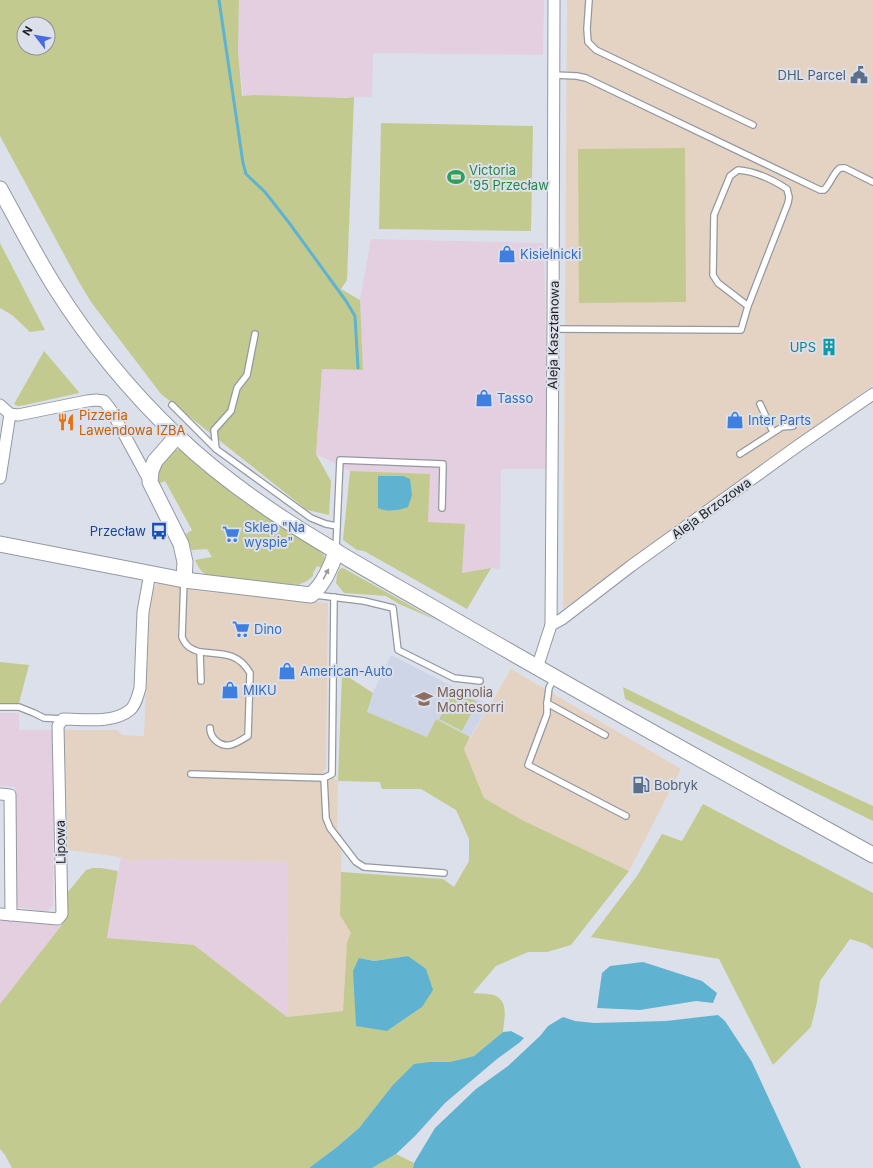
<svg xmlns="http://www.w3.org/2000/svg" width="873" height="1168" viewBox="0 0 873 1168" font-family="Inter,sans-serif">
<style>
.commercial{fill:#e4d3c2}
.industrial{fill:#e3cfdf}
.built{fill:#ced5e6}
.green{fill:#c3ca8f;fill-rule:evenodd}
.water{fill:#5fb3d0}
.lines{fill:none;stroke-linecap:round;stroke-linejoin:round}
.stream{stroke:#5fb3d0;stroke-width:3}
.lane-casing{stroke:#9398a1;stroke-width:8}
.street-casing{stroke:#9398a1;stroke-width:13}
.secondary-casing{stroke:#9398a1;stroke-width:17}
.lane{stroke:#fff;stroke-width:5.5}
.street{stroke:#fff;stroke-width:11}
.secondary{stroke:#fff;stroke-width:15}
.oneway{fill:#999a9c}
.labels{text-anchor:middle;stroke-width:4;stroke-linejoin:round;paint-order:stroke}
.service-label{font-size:13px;fill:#4e5e75;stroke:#dce0ea;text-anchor:end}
.leisure-label{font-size:13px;fill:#27864d;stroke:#dce0ea;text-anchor:start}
.shop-label{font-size:13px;fill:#366cbe;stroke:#dce0ea;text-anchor:start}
.street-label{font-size:13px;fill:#1d1f22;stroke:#dce0ea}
.culture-label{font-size:13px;fill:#0d838f;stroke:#dce0ea;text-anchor:end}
.food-label{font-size:13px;fill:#c56008;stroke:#dce0ea;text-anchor:start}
.transit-label{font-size:13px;fill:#164399;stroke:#dce0ea;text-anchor:end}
.education-label{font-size:13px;fill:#785e54;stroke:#dce0ea;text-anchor:start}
</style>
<rect width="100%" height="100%" fill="#dce0ea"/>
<g class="commercial">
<polygon points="567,0 873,0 873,385 563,609"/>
<polygon points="158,583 198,591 328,603 326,768 323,772 338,781 337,830 342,835 340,915 351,933 347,942 343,1011 287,1017 288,862 146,859 131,862 121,857 68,850 64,730 117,730 122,735 144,736 149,604 152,591"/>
<polygon points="511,669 681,769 629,871 522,820 484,798 464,749"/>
</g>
<g class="industrial">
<polygon points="239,0 544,0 543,55 373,53 372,97 244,100 238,51"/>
<polygon points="371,239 544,243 548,469 501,469 500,569 491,568 462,573 428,522 429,474 350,471 316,454 322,369 363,370 360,300"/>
<polygon points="0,713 19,713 19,730 53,730 53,905 47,912 17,907 15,787 0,786"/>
<polygon points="121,857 131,862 146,859 288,862 287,1017 194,945 107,938"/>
<polygon points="0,920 61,926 0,1004"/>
</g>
<polygon class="built" points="391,655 489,705 470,737 436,719 427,737 367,712 373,693"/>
<g class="green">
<path d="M 0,0 L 239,0 L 238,51 L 242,96 L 255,95 L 346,98 L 354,97 L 347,280 L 341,289 L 360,300 L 363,370 L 322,369 L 316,454 L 331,481 L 329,515 L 307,510 L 161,394 L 91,302 L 79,282 L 0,136 ZM 24,24 L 48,24 L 48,48 L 24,48 Z"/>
<polygon points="381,123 533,126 531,231 379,229"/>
<polygon points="685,148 686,302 579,303 578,149"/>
<polygon points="0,243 45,330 30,332 12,315 0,308"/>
<polygon points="44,351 78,391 79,393 25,405 18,406 14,404"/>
<path d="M 180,449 L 236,496 L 319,551 L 324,555 L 325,560 L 322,568 L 317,566 L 313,573 L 313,576 L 307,581 L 298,585 L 212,576 C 202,574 199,569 195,560 L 212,557 L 207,549 L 192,550 L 191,549 L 186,534 L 192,530 L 165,481 L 156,485 L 156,470 L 174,450 Z"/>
<polygon points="350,471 430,474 428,522 465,524 462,573 491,568 467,609 364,551 357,550 343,540"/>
<path d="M 342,568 L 345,569 L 436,620 L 399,604 L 386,596 L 344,593 L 336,583 C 337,578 336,570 342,568 Z"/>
<polygon points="0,662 29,665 19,703 0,704"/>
<path d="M 342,673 L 373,693 L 367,712 L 427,737 L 436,719 L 470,737 L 464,749 L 484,798 L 522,820 L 629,871 L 571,945 L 547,952 L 528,952 L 496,966 L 473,993 C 480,994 491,993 496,996 C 509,1003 504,1019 503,1032 L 474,1056 L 450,1062 L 430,1062 L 392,1086 L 359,1128 L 337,1147 L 309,1168 L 12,1168 L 5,1155 L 0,1149 L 0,1004 L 61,926 L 65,916 L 68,892 L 86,870 L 93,868 L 101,868 L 118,871 L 107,938 L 194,945 L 287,1017 L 343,1011 L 347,942 L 351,933 L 340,915 L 341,872 L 443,879 L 454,887 L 469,861 L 469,839 L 456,810 L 421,789 L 382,789 L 380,782 L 338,781 ZM 408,956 L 422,1007 L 387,1031 L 359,958 L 374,961 Z"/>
<polygon points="623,687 743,746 873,806 873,821 625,699"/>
<polygon points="454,690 477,702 462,731 439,719"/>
<polygon points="703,804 873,893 873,949 866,944 850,939 820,981 817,1002 811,1027 773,1065 719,959 591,937 637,876 662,834 682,841"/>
<polygon points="396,1154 414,1163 413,1168 372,1168"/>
</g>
<g class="water">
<path d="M 378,476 L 403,476 L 410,479 L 412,495 L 408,507 C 398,511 387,512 378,508 Z"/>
<polygon points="408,956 426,969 433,990 422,1007 387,1031 356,1026 353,971 359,958 374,961"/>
<polygon points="643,962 702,981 717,993 713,1003 696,1001 640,1010 597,1008 602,973 610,966"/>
<polygon points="718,1015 725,1021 752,1062 801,1168 413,1168 414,1163 435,1128 476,1089 508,1066 540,1036 548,1026 563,1017 575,1021 594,1023 666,1021"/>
<polygon points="511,1031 524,1038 519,1043 497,1059 445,1103 415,1136 396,1154 372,1168 309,1168 337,1147 359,1128 392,1086 414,1064 430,1062 450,1062 474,1056 503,1032"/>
</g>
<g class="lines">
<polyline class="stream" points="219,0 243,163 246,174 265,192 290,224 346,301 355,316 358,368"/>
<g class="lane-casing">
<g id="lane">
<polyline points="589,0 587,29 588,42 596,50 753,125"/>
<path d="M 554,75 L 577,76 L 586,78 L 820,190 L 824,190 C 831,183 833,173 840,168 L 845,168 L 873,182"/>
<path d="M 553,329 L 741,330 L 748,306 L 788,203 L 789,197 L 787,189 C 773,180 754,171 738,170 L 730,176 L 714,215 L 713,275 L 718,283 L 748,306"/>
<polyline points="255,334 247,375 237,388 231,411 214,430 216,449 311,518 326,524 337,526"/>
<polyline points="760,404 773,432"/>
<polyline points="172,405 216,449"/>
<polyline points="740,454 782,427 793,426"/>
<polyline points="336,549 340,460 443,464 442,508"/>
<path d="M 184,580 L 182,637 C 186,647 191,649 200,652 L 201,681"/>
<polyline points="315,595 364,601 393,608 398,650 454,678 480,681"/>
<path d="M 200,652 C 222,654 238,652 250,673 L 248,736 C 243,739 236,744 230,745 C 220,747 210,738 210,728"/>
<polyline points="554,678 549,688 547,703 547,714 528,765 626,816"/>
<polyline points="547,703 605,735"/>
<polyline points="0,707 19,707 34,713 44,718 63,719"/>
<polyline points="191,774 324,778 332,774 334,597"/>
<polyline points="324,778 326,818 330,828 356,862 364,867 444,873"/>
</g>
</g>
<g class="street-casing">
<g id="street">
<polyline points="0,405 10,414 18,415 87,401 96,400 104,401 111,410 150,482"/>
<polyline points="0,478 10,414"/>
<polyline points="551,625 562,619 631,566 799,445 873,394"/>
<polyline points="537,668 551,625 553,329 554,0"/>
<polyline points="0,794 10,795 11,915"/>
<path d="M 0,914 L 58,919 L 62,914 L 58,726 L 63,719 C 83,719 113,724 130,710 C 136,705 138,695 140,688 L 143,612 L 150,573"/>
</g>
</g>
<g class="secondary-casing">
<g id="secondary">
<path d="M 0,189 C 18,222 35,255 55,287 C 89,341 130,391 176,435 C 254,510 353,561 446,615 C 588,697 730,776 873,855"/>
<polyline points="177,436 155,461 151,471 150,482 181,544 185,562 184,580"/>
<path d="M 0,544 L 184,580 L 311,595 C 323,585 332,566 336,551"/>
</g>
</g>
<use href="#lane" class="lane"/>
<use href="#street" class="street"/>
<use href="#secondary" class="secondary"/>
</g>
<defs><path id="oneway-solid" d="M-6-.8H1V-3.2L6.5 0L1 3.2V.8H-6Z"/></defs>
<use class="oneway" href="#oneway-solid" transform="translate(326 574) rotate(-62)"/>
<defs>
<g id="civic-bare" transform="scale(1.38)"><path d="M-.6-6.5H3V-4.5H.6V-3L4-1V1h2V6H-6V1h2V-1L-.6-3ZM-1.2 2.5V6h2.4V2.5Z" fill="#5c6f8a" stroke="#dce0ea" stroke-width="2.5" paint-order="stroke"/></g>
<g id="stadium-bare" transform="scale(1.38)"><path d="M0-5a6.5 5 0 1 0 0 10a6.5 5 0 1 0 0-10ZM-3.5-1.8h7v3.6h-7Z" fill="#2e9e5b" stroke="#dce0ea" stroke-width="2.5" paint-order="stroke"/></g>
<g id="shop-bare" transform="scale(1.38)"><path d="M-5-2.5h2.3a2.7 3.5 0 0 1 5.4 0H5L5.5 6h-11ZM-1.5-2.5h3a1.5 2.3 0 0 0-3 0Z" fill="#3f7fe0" stroke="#dce0ea" stroke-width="2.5" paint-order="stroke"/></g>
<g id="building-bare" transform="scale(1.38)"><path d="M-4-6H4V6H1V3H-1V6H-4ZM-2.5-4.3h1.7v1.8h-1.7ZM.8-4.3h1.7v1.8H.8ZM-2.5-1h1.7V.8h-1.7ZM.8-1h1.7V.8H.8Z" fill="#0f9aa8" stroke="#dce0ea" stroke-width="2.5" paint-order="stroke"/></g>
<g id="restaurant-bare" transform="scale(1.38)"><path d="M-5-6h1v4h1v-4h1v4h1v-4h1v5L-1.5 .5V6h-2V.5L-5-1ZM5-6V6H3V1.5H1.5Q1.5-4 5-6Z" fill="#e8710a" stroke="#dce0ea" stroke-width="2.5" paint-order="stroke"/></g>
<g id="bus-bare" transform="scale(1.38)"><path d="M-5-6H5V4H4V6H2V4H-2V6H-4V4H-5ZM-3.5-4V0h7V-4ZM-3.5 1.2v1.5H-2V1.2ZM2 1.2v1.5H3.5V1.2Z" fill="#1a4fb4" stroke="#dce0ea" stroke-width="2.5" paint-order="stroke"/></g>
<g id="supermarket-bare" transform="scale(1.38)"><path d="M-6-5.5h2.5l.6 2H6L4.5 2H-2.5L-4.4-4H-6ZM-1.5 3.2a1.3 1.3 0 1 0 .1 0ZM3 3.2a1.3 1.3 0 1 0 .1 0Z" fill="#3f7fe0" stroke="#dce0ea" stroke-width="2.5" paint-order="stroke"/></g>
<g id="school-bare" transform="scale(1.38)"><path d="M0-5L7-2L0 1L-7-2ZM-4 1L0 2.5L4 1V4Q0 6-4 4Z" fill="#8d6e63" stroke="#dce0ea" stroke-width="2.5" paint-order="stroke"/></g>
<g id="fuel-bare" transform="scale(1.38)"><path d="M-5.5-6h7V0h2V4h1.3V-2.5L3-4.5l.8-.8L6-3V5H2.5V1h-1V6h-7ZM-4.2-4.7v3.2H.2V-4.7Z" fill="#5c6f8a" stroke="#dce0ea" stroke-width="2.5" paint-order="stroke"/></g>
</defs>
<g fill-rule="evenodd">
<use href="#civic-bare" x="859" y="75"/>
<use href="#stadium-bare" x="456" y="177"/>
<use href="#shop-bare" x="507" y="254"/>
<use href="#building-bare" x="829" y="347"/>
<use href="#shop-bare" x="484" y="398"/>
<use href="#shop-bare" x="735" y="420"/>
<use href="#restaurant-bare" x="66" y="422"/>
<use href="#bus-bare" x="159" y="531"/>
<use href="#supermarket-bare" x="231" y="534"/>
<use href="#supermarket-bare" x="241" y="629"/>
<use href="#shop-bare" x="287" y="671"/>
<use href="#shop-bare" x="230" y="690"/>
<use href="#school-bare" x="424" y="699"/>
<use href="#fuel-bare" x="641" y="785"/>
</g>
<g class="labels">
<g class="service-label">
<text x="846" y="80">DHL Parcel</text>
<text x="654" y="790" text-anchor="start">Bobryk</text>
</g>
<g class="leisure-label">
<text x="469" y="175">Victoria<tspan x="469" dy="15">'95 Przecław</tspan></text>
</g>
<g class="shop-label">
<text x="520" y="259">Kisielnicki</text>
<text x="497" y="403">Tasso</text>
<text x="748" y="425">Inter Parts</text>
<text x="244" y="532">Sklep "Na<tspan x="244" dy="15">wyspie"</tspan></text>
<text x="254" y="634">Dino</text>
<text x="300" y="676">American-Auto</text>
<text x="243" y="695">MIKU</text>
</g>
<g class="street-label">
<text transform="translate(553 335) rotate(-89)" y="5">Aleja Kasztanowa</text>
<text transform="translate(711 508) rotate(-36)" y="5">Aleja Brzozowa</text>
<text transform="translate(60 842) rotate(-91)" y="5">Lipowa</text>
</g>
<g class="culture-label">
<text x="816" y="352">UPS</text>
</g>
<g class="food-label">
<text x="79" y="420">Pizzeria<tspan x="79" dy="15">Lawendowa IZBA</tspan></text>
</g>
<g class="transit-label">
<text x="146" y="536">Przecław</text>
</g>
<g class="education-label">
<text x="437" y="697">Magnolia<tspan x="437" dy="15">Montesorri</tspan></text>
</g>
</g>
<g transform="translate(36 36) rotate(301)"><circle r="19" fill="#dce0ea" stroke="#90939a"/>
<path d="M0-3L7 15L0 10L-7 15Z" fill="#496de0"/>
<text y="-6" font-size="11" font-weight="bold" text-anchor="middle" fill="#1d1f22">N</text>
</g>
</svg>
